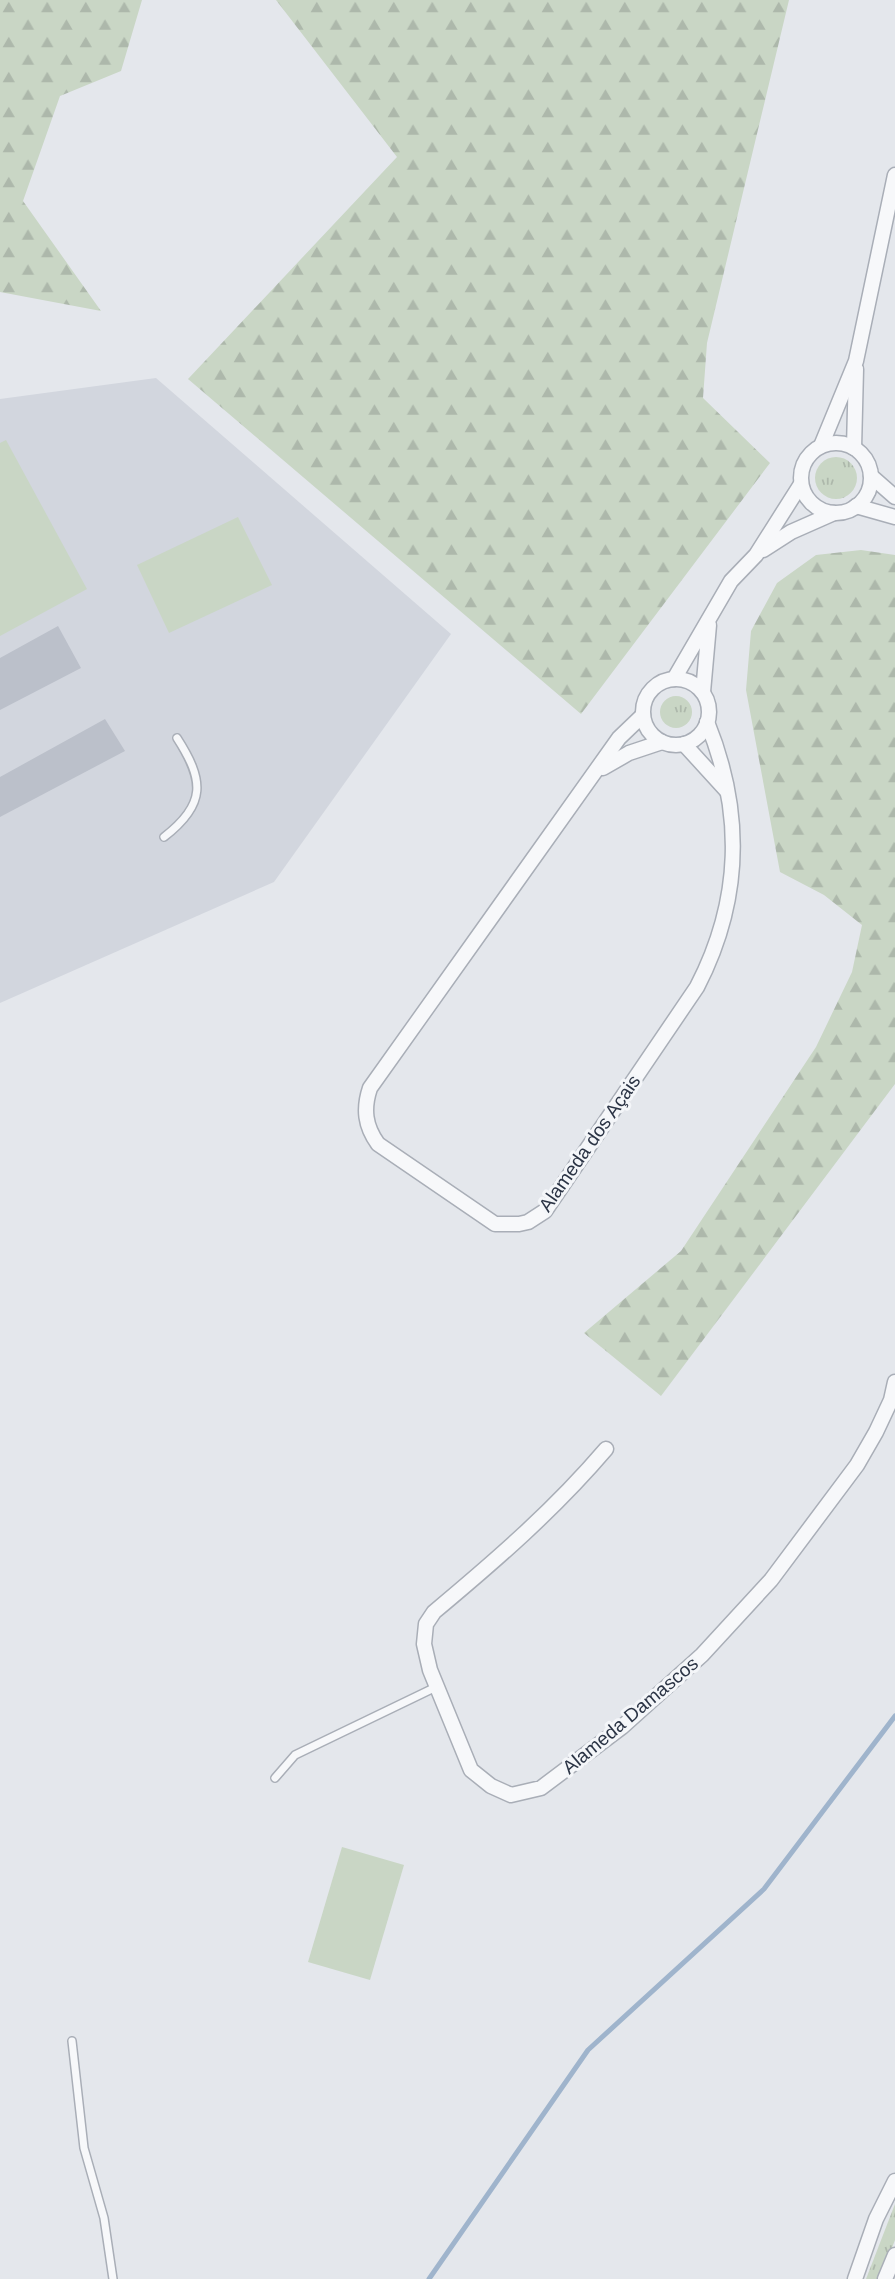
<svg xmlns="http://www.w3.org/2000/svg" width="895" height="2279" viewBox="0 0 895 2279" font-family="Helvetica,sans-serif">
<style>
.built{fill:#d2d6de}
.grass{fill:url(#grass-tufts)}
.forest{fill:url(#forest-firs)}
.pitch{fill:#c9d6c5}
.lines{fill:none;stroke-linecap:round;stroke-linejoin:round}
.stream{stroke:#9fb4cc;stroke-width:5}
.building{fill:#bbc0ca}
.lane-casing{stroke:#a9aeb7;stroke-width:10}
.street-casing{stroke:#a9aeb7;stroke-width:17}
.lane{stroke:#f7f8fa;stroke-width:7}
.street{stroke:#f7f8fa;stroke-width:14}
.labels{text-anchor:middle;stroke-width:6;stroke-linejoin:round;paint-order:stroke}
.street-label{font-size:19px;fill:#2b3445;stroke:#f4f6f9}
</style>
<defs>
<pattern id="grass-tufts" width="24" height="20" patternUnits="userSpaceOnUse" patternTransform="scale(1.75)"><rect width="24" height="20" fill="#c9d6c5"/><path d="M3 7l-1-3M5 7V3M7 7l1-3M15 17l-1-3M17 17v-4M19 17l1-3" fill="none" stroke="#adb8ab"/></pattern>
<pattern id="forest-firs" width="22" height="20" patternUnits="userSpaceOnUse" patternTransform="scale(1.75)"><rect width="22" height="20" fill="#c9d6c5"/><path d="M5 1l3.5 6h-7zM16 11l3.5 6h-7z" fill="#adb8ab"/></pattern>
</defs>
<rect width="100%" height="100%" fill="#e4e7ec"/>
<polygon class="built" points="156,378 451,634 274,882 0,1003 0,399"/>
<g class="grass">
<circle cx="836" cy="478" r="21"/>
<circle cx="676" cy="712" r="16"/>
<polygon points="895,2204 895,2240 880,2279 866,2279"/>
</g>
<g class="forest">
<polygon points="0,0 142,0 121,71 60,96 23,201 101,311 0,292"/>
<polygon points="276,0 789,0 707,343 703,398 770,463 581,714 188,379 397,157"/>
<polygon points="861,550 895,555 895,1084 661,1396 584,1333 681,1251 816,1047 852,972 862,925 824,895 780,872 746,690 751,631 777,583 816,555"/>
</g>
<g class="pitch">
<polygon points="6,440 87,589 0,636 0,443"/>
<polygon points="238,517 272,585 169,633 137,565"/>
<polygon points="342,1847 404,1865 370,1980 308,1962"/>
</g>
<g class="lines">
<polyline class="stream" points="429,2279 588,2050 764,1889 895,1716"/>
</g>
<g class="building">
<polygon points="58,626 81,668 0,710 0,658"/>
<polygon points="105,719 125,751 0,817 0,777"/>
</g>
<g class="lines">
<g class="lane-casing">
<g id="lane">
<path d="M 164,837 C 207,804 204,780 177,738"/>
<polyline points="275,1778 295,1755 436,1687"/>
<polyline points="72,2041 84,2148 104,2218 113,2279"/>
</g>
</g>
<g class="street-casing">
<g id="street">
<circle cx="836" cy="478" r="35"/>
<polyline points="821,446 856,361 895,175"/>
<polyline points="854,448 856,369"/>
<polyline points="871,476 895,497"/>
<polyline points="856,506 895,517"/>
<polyline points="763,550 791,532 834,513"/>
<polyline points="674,679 731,581 756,555 801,484"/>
<circle cx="676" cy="712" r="33"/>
<polyline points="703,692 709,625"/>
<path d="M 643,715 L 619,738 L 370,1088 C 363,1109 365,1126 378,1144 L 495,1224 L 519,1224 L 528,1222 L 545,1211 L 697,987 C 742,900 744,813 707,722"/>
<polyline points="684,744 726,790"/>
<polyline points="603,768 629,753 662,742"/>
<path d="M 606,1449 C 554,1510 495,1561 434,1612 L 426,1624 L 424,1644 L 430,1670 L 471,1770 L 491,1786 L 511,1795 L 541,1788 L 622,1727 L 702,1655 L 771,1580 L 857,1465 L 876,1432 L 891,1400 L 895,1382"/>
<polyline points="855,2279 876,2219 895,2181"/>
<polyline points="885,2279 895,2255"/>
</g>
</g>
<use href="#lane" class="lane"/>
<use href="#street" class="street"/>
</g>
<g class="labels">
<g class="street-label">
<text transform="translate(589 1143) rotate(-55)" y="7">Alameda dos Açais</text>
<text transform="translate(630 1715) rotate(-40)" y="7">Alameda Damascos</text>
</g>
</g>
</svg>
